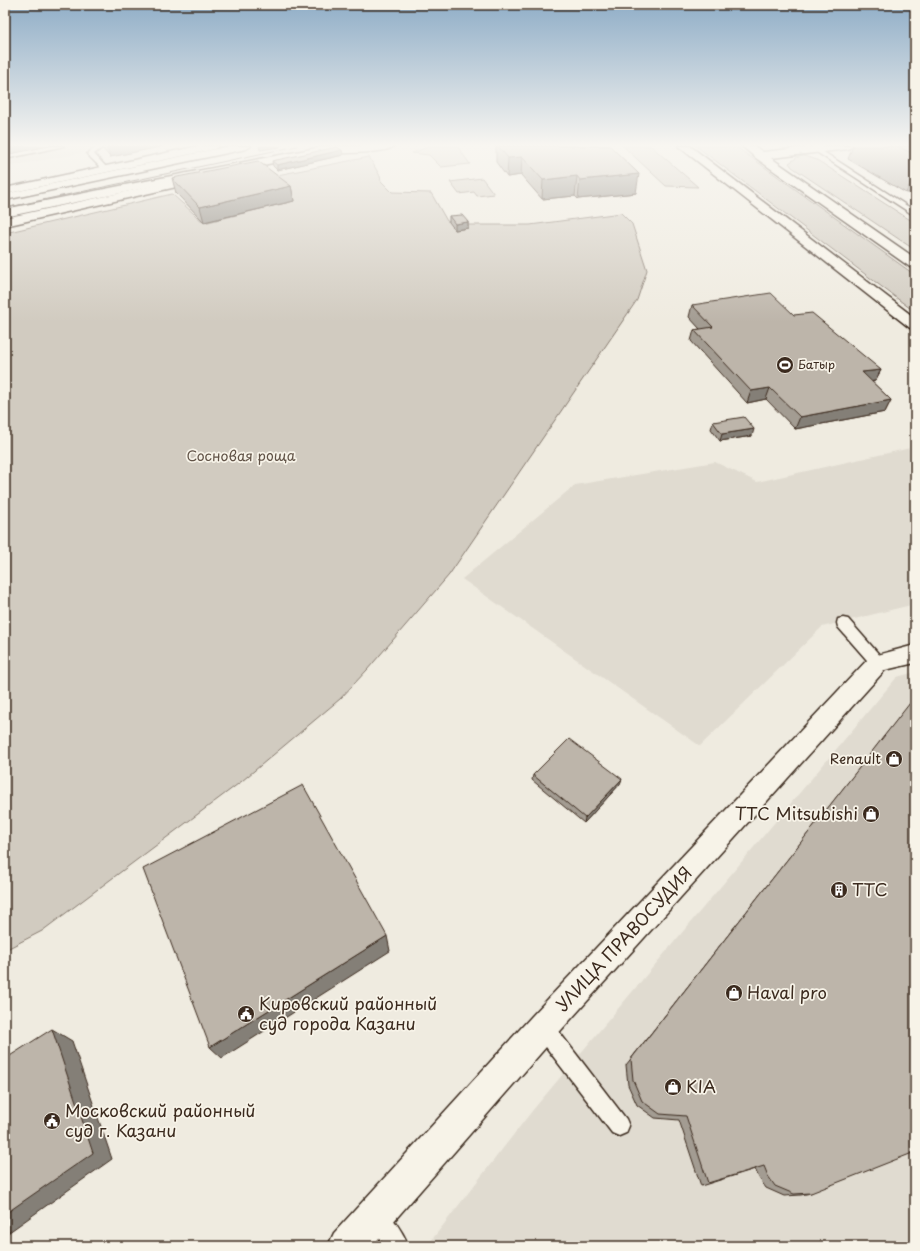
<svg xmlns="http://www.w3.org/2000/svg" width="920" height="1251" viewBox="0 0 920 1251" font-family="'Playpen Sans',sans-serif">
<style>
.built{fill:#e0dbd0}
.green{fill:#d1cbc0;stroke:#867a6f}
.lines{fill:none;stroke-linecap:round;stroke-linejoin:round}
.service-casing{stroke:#3b2a1e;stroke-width:3}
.minor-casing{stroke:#3b2a1e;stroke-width:3}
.secondary-casing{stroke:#3b2a1e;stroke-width:3}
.primary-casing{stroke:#3b2a1e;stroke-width:3}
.service{fill:#f7f3e8;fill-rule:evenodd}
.minor{fill:#f7f3e8;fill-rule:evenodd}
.secondary{fill:#f7f3e8;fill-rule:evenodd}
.primary{fill:#f7f3e8;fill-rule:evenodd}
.tram{stroke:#3b2a1e;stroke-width:1}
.wall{fill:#a39c92;stroke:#3b2a1e}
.shaded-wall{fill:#847f77;stroke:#3b2a1e}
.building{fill:#bdb5aa;stroke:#3b2a1e}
.labels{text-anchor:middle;stroke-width:3.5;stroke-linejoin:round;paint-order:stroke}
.far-poi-label{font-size:12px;fill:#3b2a1e;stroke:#f7f3e8;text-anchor:start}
.park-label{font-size:14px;fill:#605246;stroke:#f7f3e8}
.poi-label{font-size:14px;fill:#3b2a1e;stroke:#f7f3e8;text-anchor:end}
.near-poi-label{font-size:17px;fill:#3b2a1e;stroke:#f7f3e8;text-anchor:start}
.near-street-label{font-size:17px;fill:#3b2a1e;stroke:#f7f3e8}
</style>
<rect width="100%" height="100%" fill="#efebe0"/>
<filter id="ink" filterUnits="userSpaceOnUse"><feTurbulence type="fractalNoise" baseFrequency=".025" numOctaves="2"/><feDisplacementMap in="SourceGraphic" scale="8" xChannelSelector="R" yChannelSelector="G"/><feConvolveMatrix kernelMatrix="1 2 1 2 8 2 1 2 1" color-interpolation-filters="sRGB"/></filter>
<g filter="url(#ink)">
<g class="built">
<polygon points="5,146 90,146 82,153 5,167"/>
<polygon points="915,447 915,604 822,627 700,746 462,579 575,485 715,462 757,482"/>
<polygon points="915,672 915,1246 427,1246 532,1111 897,677"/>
</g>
<g class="green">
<polygon points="431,146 457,146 470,164 441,167 429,155 412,153"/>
<polygon points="623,146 651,146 698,187 666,186"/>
<polygon points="696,146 735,146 915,275 915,312"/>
<polygon points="804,156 817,160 915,223 915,250 792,167 789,163 798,157"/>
<polygon points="369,157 380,176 381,181 392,192 431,193 447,221 459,225 530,225 621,213 632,224 647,270 637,300 449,575 367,670 340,699 242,781 42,931 5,950 5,233 172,194 204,223 293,201 267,177"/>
<polygon points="482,178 494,194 477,196 474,192 459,194 450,182"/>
</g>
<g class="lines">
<g class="service-casing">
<g id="service">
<polygon points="50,146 64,146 5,159 5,155"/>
<polygon points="97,146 104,146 94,154 108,169 108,171 104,171 87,154"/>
<polygon points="815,149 819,149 915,211 915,216 815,151"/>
<polygon points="843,618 848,619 883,659 885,663 883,667 878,668 873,667 838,627 837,623 838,619"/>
<polygon points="543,1018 550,1020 626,1119 629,1126 626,1133 619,1136 612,1133 536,1034 534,1027 536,1020"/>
<path d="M 376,1203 C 389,1209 403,1233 409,1246 L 385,1246 L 368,1222 L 365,1214 L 368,1206 Z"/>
</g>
</g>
<g class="minor-casing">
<polygon id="minor" points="915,645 915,663 885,670 554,1038 372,1246 328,1246 334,1233 532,1016 870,657"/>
</g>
<g class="secondary-casing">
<g id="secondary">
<polygon points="198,146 219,146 214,149 5,194 5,188"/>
<polygon points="203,175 207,176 209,178 207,180 5,226 5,218"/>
</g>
</g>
<g class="primary-casing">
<g id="primary">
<polygon points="230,146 251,146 246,149 5,200 5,194"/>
<path d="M 327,146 L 394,146 C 386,155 329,152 314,155 C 211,175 108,195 5,217 L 5,209 L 130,184 Z"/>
<polygon points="678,146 690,146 915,318 915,329 910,328"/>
<polygon points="742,146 754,146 763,152 817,146 853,146 848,149 771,158 915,258 915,268 910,267 756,158"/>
</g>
</g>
<use href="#service" class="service"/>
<use href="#minor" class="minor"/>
<use href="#secondary" class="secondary"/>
<use href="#primary" class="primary"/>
<polyline class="tram" points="5,208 297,146"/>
</g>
<g class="wall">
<polygon points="102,146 164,146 110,157 102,148"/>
<polygon points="496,146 610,146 636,193 578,199 575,196 542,199 521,175 507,177 496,162"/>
<polygon points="853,146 915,146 915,192 906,193 848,159"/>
<polygon points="342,150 343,155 277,170 273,166 272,161"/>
<polygon points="172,178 291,186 294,201 204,222 176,193"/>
<polygon points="449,216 468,222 468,228 455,230 449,222"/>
<polygon points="692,305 794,315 881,370 875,381 872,382 891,400 885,412 795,429 766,399 747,403 691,341 694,330 700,329 689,317"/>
<polygon points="713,422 752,436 720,441 711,429"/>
<polygon points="901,715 811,1193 801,1195 784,1196 766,1188 759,1178 755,1169 701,1186 679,1120 655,1118 637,1105 628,1085 626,1065"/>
<polygon points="533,775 620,784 584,823 532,780"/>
</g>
<g class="shaded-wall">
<polygon points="5,146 49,146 5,155"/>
<polygon points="107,146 164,146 110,157"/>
<polygon points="259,146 280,146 280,147 260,150"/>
<polygon points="342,150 343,155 277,170 277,165"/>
<polygon points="522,157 521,175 507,177 508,158"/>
<polygon points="915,172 915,192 906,193"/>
<polygon points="639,174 636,193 578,199 580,180"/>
<polygon points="577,176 575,196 542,199 543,180"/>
<polygon points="291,186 294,201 204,222 200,207"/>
<polygon points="468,222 468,228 455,230 455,224"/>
<polygon points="881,370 875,381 856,384 862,372"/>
<polygon points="770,388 766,399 747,403 751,391"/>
<polygon points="891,400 885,412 795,429 800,417"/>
<polygon points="754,429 752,436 720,441 722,434"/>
<polygon points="622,779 620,784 584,823 585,818"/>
<polygon points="387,936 390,951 222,1058 210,1047"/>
<polygon points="52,1029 72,1041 112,1159 5,1235 5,1214"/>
</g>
<g class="building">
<polygon points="498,146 610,146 639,174 580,180 577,176 543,180 522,157 508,158"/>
<polygon points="898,146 915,146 915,155"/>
<polygon points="337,147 342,150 277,165 272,161"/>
<polygon points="258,161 291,186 200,207 172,178"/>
<polygon points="462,215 468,222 455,224 449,216"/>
<polygon points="771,293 794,315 812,313 881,370 862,372 891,400 800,417 770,388 751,391 694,330 713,327 692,305"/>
<polygon points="744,417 754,429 722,434 713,422"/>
<polygon points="915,702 915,1152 811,1193 794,1194 775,1186 768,1176 764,1166 708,1183 686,1116 660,1114 642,1101 633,1080 631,1059 910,703"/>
<polygon points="569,739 622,779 585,818 533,775"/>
<polygon points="303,785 387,936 210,1047 143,869"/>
<polygon points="52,1029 93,1153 5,1214 5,1059"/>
</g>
</g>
<linearGradient id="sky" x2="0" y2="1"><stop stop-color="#8fadc7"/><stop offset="0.45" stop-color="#f8f6f1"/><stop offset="1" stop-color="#f8f6f1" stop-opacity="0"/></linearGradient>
<rect width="920" height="322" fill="url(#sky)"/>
<defs>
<g id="stadium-disc" transform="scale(0.9)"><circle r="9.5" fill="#3b2a1e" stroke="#f7f3e8"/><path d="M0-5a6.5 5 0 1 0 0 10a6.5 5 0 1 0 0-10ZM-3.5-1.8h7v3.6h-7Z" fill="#fff"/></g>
<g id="shop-disc" transform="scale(0.9)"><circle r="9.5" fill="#3b2a1e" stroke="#f7f3e8"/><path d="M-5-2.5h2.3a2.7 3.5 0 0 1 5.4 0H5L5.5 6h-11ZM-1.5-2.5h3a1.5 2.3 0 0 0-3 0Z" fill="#fff"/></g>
<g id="building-disc" transform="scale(0.9)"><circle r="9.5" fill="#3b2a1e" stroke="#f7f3e8"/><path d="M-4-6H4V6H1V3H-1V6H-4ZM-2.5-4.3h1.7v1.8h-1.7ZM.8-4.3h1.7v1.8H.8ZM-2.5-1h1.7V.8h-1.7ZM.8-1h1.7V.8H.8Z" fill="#fff"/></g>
<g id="civic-disc" transform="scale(0.9)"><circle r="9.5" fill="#3b2a1e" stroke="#f7f3e8"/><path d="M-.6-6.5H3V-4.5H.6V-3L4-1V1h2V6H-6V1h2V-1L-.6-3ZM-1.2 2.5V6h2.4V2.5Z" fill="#fff"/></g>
</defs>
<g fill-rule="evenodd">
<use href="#stadium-disc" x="785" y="365"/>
<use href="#shop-disc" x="894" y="759"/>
<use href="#shop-disc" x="871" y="814"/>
<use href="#building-disc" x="839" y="890"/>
<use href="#shop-disc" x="734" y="993"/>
<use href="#civic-disc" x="246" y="1014"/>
<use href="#shop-disc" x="673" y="1087"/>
<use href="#civic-disc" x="52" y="1121"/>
</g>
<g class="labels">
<g class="far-poi-label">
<text x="798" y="369">Батыр</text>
</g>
<g class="park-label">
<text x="241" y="461">Сосновая роща</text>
</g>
<g class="poi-label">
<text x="881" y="764">Renault</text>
</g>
<g class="near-poi-label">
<text x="858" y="820" text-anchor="end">ТТС Mitsubishi</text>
<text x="852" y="896">ТТС</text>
<text x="747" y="999">Haval pro</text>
<text x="259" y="1010">Кировский районный<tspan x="259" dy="20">суд города Казани</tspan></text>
<text x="686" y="1093">KIA</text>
<text x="65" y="1117">Московский районный<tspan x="65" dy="20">суд г. Казани</tspan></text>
</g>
<g class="near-street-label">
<text transform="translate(624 939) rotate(-47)" y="6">УЛИЦА ПРАВОСУДИЯ</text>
</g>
</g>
<rect width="920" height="1251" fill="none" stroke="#f7f3e8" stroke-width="20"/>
<rect x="10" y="10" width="900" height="1231" fill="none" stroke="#3b2a1e" stroke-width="1.5" filter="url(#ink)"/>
</svg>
